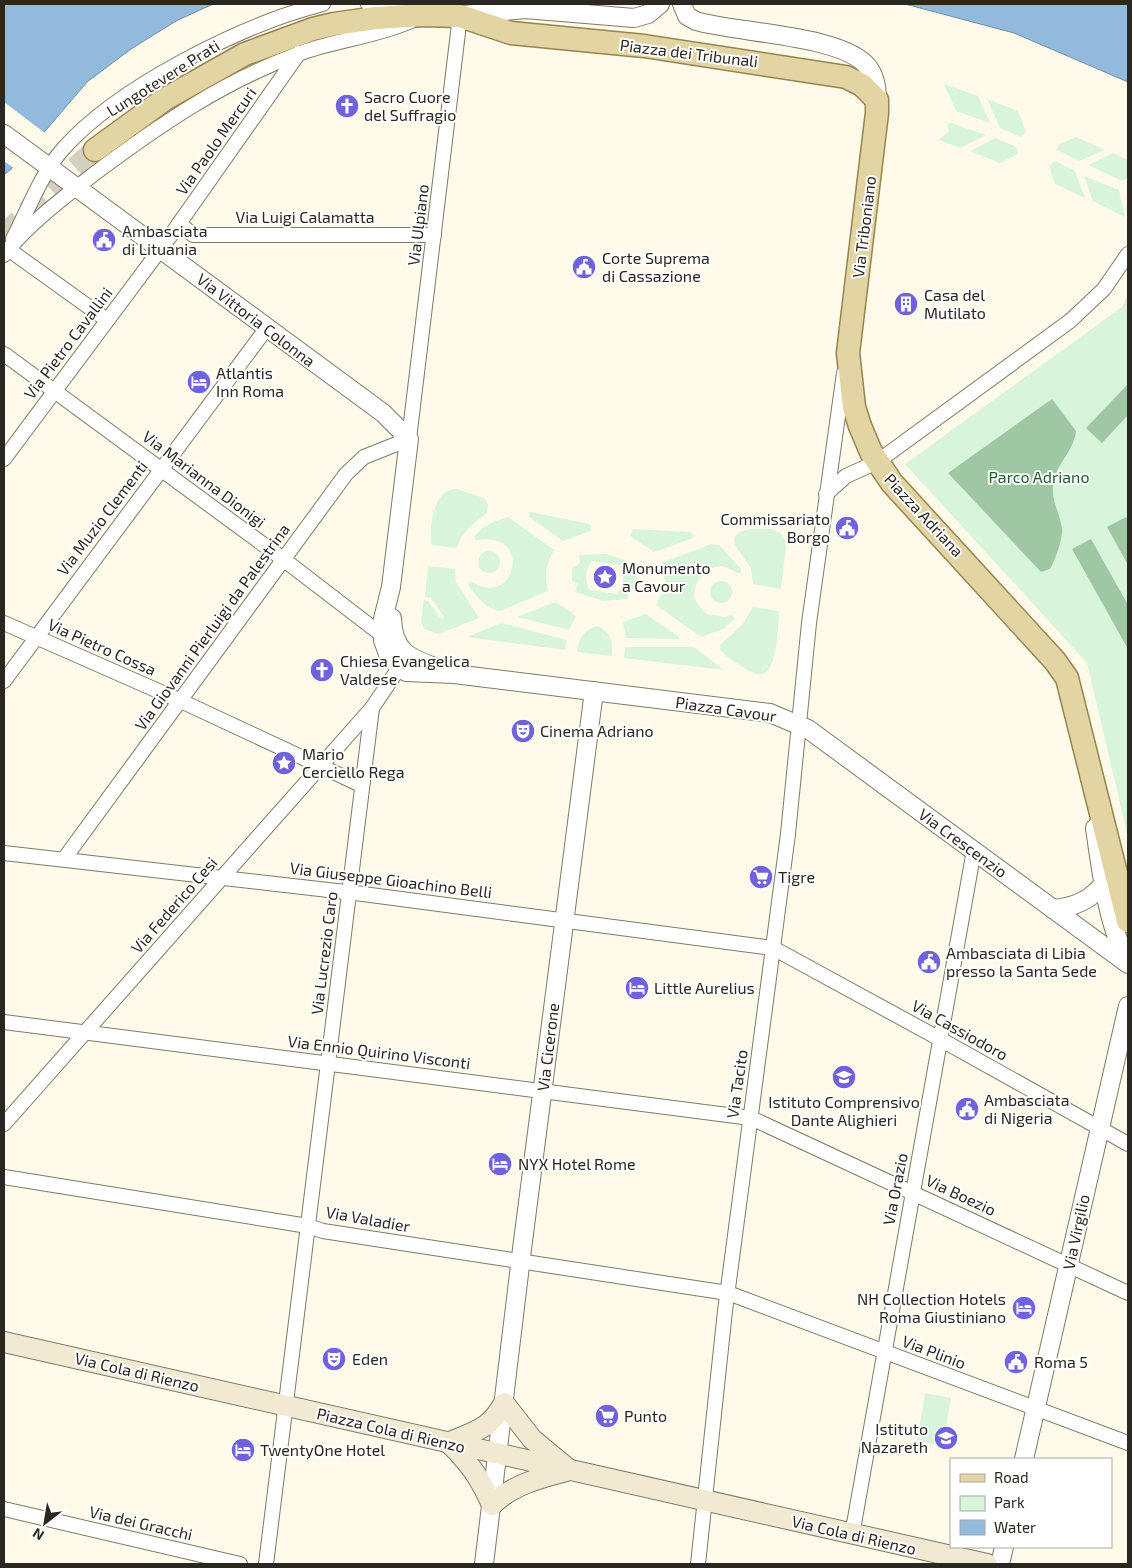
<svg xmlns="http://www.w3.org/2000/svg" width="1132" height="1568" viewBox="0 0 1132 1568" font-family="'Exo 2',sans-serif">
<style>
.green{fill:#d8f4da;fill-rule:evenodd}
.forest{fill:#a0c7a4}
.water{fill:#91badc;stroke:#728ea3}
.pier{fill:#fffaea}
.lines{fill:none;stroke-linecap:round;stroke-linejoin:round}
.primary-tunnel{stroke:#d4d0c1;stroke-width:22;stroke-dasharray:22 11;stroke-linecap:butt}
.minor-casing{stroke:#7f7a68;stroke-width:16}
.tertiary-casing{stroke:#7f7a68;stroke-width:20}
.secondary-casing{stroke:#7f7a68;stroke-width:22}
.primary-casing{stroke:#96854e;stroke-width:25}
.minor{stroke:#fff;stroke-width:14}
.tertiary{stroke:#fff;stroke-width:18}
.secondary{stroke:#f1e9d1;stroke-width:20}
.primary{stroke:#e3d4a4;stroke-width:22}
.labels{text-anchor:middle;stroke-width:4;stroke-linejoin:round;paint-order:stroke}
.street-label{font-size:16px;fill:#29271f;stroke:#fff}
.poi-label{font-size:16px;fill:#29271f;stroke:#fff;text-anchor:start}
.park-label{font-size:16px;fill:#235b2c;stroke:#fff}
</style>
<rect width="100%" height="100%" fill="#fffaea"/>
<g class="green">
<polygon points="944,84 978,96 990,123 956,111"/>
<polygon points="987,99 1018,111 1026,132 1021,137 1000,128"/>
<polygon points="951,123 986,135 960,148 939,140 949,131 947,124"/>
<polygon points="1076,137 1105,150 1079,161 1057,150 1058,145"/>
<polygon points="995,138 1017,147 1018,154 1000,163 970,151"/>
<polygon points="1113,153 1128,160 1128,177 1122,181 1088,165"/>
<polygon points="1055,161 1075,171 1085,198 1055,184 1049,166"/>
<polygon points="1084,176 1119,190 1125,217 1093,201"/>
<polygon points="1128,295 1128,837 1087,663 905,464 1122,307"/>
<path d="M 457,489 L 484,498 L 488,504 L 487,513 C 475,523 461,531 457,548 L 432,545 C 428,527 434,488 457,489 Z"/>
<polygon points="530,512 590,524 591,528 590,531 563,541 532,519 529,516"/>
<path d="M 508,517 L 554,550 C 546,564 544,574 548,591 L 500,611 C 485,609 476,596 468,584 L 471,581 C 514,611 536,530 476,540 L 474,537 C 483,525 495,521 508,517 Z"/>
<polygon points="633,529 690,532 694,535 693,538 654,552 630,536"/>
<path d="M 773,529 L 783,535 L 786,546 L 781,589 L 753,584 L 751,568 L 734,544 C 733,525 759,529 773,529 Z"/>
<path d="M 711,544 L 719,545 L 741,569 L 740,574 C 734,572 728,567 722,566 C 706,566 692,582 695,598 C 696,604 703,610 707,614 L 725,617 L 732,615 L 735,619 L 723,629 L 701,637 L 656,605 L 666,585 L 661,563 Z"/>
<circle cx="489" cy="562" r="11"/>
<path d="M 606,554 L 633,563 L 632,570 C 639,576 639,579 636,587 L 629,591 L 628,599 L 603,601 L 575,592 L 578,584 L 572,581 L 572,568 L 580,563 L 579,555 ZM 592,561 L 621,565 C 626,575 624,585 617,594 L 590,590 C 584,580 585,570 592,561 Z"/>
<polygon points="428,566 455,569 456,582 479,618 438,634 424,629 421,621 424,600 428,601 441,619 444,617 431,598 425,597"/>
<circle cx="721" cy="592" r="11"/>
<polygon points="556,602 576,616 569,630 517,617"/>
<path d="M 753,607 L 779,611 C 777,630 779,693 746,669 C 737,663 727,658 720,650 L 720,645 L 743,624 Z"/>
<polygon points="646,614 679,637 679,639 626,638 623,622"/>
<polygon points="501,623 567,640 565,650 467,637"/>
<path d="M 598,626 C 611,633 613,642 612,656 L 577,652 C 579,638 584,629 598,626 Z"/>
<polygon points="625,647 694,647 724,670 624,658"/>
<polygon points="925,1393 951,1398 943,1446 917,1441"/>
</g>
<g class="forest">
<polygon points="1128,384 1128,415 1102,443 1086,428"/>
<path d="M 1052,399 L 1076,431 C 1074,451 1056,464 1053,484 C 1051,501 1060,513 1062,529 C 1063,538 1055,561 1050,569 L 1041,572 L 948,473 Z"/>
<polygon points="1126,517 1128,521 1128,565 1107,527"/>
<polygon points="1091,539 1128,605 1128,649 1072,549"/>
</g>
<g class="water">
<polygon points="4,4 213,4 176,21 131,49 87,82 18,163 4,175"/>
<polygon points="905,4 1128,4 1128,82 1014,33"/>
</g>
<polygon class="pier" points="4,102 45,133 15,169 4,161"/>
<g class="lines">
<polyline class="primary-tunnel" points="4,236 36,203 95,150"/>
<g class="minor-casing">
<g id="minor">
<polyline points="368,4 400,10"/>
<polyline points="179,223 193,235 434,235"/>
<path d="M 13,239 C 28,210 41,174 63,149 C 118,87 243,24 323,4"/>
<polyline points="8,249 107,320"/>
<path d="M 4,255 C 27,225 64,197 94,174 C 158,126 222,82 298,54 C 335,40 375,37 411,21"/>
<polyline points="4,354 283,559 382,635"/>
<polyline points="4,459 171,235 299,53"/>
<polyline points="826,494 846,476 877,462 1070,321 1104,289 1128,254"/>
<polyline points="4,623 181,701 361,785"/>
<polyline points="4,681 266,329"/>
<polyline points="4,853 363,894 773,948 940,1039 1128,1144"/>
<polyline points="64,859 346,474 364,457 409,439 460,16"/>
<polyline points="4,1022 751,1118 1128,1293"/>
<polyline points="4,1124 372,708 399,668"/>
<polyline points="4,1177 308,1226 323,1231 728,1293 1128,1443"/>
<polyline points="4,1509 240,1564"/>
<polyline points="852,1535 974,850"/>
<polyline points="266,1564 372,708"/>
<polyline points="698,1564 725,1311 788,834 809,623 844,373"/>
</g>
</g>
<g class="tertiary-casing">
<g id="tertiary">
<path d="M 682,4 L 687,16 L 696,21 C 736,33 844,35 868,67 C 875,76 877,89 877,100"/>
<polyline points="463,15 525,9 634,18 648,14 660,4"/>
<polyline points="4,134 383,413 409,439 391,587 382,623 383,640 389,657 406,672 454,674 770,713 808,729 1128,964"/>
<path d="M 392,618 C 393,655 413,659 443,670"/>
<path d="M 1095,828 C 1100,863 1108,931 1128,959"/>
<path d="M 1053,909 C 1075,907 1091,900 1104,883"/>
<polyline points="1024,1459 1128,1006"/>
<polyline points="484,1564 522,1249 594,691"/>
<polyline points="1000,1564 1004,1547"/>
</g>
</g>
<g class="secondary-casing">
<g id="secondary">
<polyline points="4,1342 987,1564"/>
<path d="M 448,1443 C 475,1431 489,1430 504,1403 L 532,1439 L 567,1468"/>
<path d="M 450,1444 C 471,1465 480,1478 492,1505 C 512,1485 539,1478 566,1471"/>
</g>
</g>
<g class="primary-casing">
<polyline id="primary" points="95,150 165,99 245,54 313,29 334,24 376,18 423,15 460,16 511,33 644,46 846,77 862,85 877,100 877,113 848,353 854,407 860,426 871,452 892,483 1055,661 1067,678 1128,921"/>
</g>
<use href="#minor" class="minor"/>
<use href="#tertiary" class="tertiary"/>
<use href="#secondary" class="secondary"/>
<use href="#primary" class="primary"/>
</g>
<defs>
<g id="church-disc" transform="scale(1.25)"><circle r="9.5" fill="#7062dc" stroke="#fff"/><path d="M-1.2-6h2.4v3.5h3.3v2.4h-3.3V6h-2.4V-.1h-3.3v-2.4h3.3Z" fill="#fff"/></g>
<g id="civic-disc" transform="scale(1.25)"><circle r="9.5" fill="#7062dc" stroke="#fff"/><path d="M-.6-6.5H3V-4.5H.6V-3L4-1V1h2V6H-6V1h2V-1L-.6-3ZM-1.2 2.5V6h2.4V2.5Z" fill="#fff"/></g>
<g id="building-disc" transform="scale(1.25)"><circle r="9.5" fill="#7062dc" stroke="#fff"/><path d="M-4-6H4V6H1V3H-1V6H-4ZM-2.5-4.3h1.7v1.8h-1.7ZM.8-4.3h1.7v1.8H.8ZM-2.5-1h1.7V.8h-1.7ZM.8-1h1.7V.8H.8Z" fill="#fff"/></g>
<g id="hotel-disc" transform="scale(1.25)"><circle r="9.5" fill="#7062dc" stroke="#fff"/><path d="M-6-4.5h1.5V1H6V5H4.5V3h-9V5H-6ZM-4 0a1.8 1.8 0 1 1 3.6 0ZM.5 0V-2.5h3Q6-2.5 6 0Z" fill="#fff"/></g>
<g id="sight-disc" transform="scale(1.25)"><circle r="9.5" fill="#7062dc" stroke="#fff"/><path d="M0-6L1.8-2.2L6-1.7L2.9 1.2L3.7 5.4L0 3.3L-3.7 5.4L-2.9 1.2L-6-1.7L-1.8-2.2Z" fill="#fff"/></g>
<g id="theatre-disc" transform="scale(1.25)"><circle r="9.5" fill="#7062dc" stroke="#fff"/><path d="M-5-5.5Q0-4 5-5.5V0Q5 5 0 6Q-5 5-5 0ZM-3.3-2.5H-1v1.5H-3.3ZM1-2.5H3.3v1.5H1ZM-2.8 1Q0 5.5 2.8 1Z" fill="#fff"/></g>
<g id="supermarket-disc" transform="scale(1.25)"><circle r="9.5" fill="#7062dc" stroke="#fff"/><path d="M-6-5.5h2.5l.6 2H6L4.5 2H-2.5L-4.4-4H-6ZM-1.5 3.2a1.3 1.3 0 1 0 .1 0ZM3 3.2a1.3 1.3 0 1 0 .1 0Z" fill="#fff"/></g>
<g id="school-disc" transform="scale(1.25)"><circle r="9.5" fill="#7062dc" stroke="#fff"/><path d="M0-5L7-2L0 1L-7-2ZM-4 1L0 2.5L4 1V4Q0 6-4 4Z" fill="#fff"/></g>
</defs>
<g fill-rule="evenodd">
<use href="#church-disc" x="347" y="106"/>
<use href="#civic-disc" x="104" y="240"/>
<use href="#civic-disc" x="584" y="267"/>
<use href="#building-disc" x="906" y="304"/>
<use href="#hotel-disc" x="199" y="382"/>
<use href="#civic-disc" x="847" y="528"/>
<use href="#sight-disc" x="605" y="577"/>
<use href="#church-disc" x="322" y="670"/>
<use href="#theatre-disc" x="523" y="731"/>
<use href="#sight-disc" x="284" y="763"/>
<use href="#supermarket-disc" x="761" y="877"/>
<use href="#civic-disc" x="929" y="962"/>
<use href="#hotel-disc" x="637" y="988"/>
<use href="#school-disc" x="844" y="1077"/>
<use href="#civic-disc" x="967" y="1109"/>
<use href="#hotel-disc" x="500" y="1164"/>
<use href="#hotel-disc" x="1024" y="1308"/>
<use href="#theatre-disc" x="334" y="1359"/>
<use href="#civic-disc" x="1016" y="1362"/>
<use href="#supermarket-disc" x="607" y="1416"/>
<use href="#school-disc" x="946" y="1438"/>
<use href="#hotel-disc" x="243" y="1450"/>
</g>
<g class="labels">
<g class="street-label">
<text transform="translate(689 53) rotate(7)" y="6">Piazza dei Tribunali</text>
<text transform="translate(163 78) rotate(-32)" y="6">Lungotevere Prati</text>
<text transform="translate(216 141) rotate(-55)" y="6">Via Paolo Mercuri</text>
<text x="305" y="223">Via Luigi Calamatta</text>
<text transform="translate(418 225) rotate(-83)" y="6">Via Ulpiano</text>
<text transform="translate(864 227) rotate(-83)" y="6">Via Triboniano</text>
<text transform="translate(256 320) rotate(37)" y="6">Via Vittoria Colonna</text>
<text transform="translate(68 343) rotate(-53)" y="6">Via Pietro Cavallini</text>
<text transform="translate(204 479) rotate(37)" y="6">Via Marianna Dionigi</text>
<text transform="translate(924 515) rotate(47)" y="6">Piazza Adriana</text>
<text transform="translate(102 518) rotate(-53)" y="6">Via Muzio Clementi</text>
<text transform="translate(212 627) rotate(-54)" y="6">Via Giovanni Pierluigi da Palestrina</text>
<text transform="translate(102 647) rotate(24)" y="6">Via Pietro Cossa</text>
<text transform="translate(726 709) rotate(8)" y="6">Piazza Cavour</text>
<text transform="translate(963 843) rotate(36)" y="6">Via Crescenzio</text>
<text transform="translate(391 880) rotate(7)" y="6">Via Giuseppe Gioachino Belli</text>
<text transform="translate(174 905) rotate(-49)" y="6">Via Federico Cesi</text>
<text transform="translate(324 953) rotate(-83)" y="6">Via Lucrezio Caro</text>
<text transform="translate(960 1030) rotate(29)" y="6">Via Cassiodoro</text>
<text transform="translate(548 1047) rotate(-83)" y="6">Via Cicerone</text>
<text transform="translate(379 1052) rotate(7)" y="6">Via Ennio Quirino Visconti</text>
<text transform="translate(737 1084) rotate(-82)" y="6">Via Tacito</text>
<text transform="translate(895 1189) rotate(-79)" y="6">Via Orazio</text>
<text transform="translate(961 1195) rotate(25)" y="6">Via Boezio</text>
<text transform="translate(368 1219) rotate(10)" y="6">Via Valadier</text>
<text transform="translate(1076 1232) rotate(-78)" y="6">Via Virgilio</text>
<text transform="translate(934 1352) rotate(21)" y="6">Via Plinio</text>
<text transform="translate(137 1372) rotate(13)" y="6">Via Cola di Rienzo</text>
<text transform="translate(391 1430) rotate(13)" y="6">Piazza Cola di Rienzo</text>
<text transform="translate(141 1523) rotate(13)" y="6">Via dei Gracchi</text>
<text transform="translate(854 1535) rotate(13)" y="6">Via Cola di Rienzo</text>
</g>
<g class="poi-label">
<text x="364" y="103">Sacro Cuore<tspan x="364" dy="18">del Suffragio</tspan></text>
<text x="122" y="237">Ambasciata<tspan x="122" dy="18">di Lituania</tspan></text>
<text x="602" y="264">Corte Suprema<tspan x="602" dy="18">di Cassazione</tspan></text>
<text x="924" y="301">Casa del<tspan x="924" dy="18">Mutilato</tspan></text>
<text x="216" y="379">Atlantis<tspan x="216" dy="18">Inn Roma</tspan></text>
<text x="830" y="525" text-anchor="end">Commissariato<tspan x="830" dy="18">Borgo</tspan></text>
<text x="622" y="574">Monumento<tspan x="622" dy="18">a Cavour</tspan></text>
<text x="340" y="667">Chiesa Evangelica<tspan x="340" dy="18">Valdese</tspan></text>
<text x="540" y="737">Cinema Adriano</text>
<text x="302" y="760">Mario<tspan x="302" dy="18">Cerciello Rega</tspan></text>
<text x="778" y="883">Tigre</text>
<text x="946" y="959">Ambasciata di Libia<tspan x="946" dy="18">presso la Santa Sede</tspan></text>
<text x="654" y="994">Little Aurelius</text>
<text x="984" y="1106">Ambasciata<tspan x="984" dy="18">di Nigeria</tspan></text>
<text x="844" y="1108" text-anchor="middle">Istituto Comprensivo<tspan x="844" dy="18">Dante Alighieri</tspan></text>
<text x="518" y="1170">NYX Hotel Rome</text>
<text x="1006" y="1305" text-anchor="end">NH Collection Hotels<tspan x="1006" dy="18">Roma Giustiniano</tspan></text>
<text x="352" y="1365">Eden</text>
<text x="1034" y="1368">Roma 5</text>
<text x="624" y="1422">Punto</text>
<text x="928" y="1435" text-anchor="end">Istituto<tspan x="928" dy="18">Nazareth</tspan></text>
<text x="260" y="1456">TwentyOne Hotel</text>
</g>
<g class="park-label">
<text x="1039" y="483">Parco Adriano</text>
</g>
</g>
<rect width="1132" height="1568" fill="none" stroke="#29271f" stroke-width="10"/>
<rect x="950" y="1458" width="162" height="90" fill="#ffffff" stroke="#a9a9a5"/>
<rect x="960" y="1474" width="25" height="8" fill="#e3d4a4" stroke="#a9a9a5"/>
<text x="994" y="1483" font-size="15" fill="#29271f">Road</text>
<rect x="960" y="1496" width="25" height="15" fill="#d8f4da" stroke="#a9a9a5"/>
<text x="994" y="1508" font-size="15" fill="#29271f">Park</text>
<rect x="960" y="1520" width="25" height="15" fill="#91badc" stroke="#a9a9a5"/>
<text x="994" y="1533" font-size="15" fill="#29271f">Water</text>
<g transform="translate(45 1523) rotate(211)" stroke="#ffffff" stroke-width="4" paint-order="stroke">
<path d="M0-4L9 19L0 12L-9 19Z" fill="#29271f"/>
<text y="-8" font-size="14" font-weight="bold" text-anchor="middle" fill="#29271f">N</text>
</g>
</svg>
